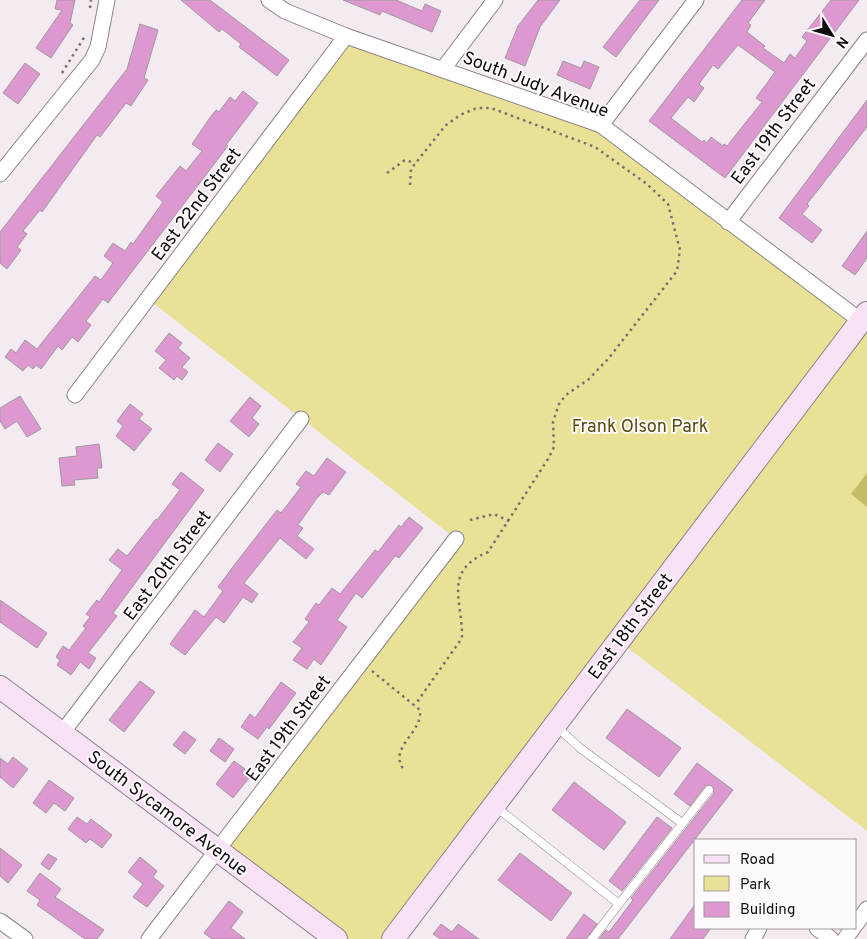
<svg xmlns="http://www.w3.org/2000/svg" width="867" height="939" viewBox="0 0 867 939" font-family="Overpass,sans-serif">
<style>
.green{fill:#e9e195}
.water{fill:#c7bd66}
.building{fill:#dd98d0;stroke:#a1999f;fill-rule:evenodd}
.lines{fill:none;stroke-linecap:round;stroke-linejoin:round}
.lane-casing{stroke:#8b8389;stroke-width:9}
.street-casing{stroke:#8b8389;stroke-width:17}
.secondary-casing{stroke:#8b8389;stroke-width:24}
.path{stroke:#767174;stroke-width:2.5;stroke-dasharray:2.5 4;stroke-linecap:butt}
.lane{stroke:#fff;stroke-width:8}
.street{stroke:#fff;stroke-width:15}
.secondary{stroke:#fae2f6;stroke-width:22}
.labels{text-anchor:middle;stroke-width:4;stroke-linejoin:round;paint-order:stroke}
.street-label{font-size:18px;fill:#0f0c0e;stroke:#fef9fd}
.park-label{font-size:18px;fill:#564e0a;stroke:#fef9fd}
</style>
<rect width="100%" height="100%" fill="#f3ebf1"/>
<polygon class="green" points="346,36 601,125 860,321 867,314 867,831 619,641 393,939 336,939 218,850 456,539 148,299"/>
<polygon class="water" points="867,473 867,507 851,494"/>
<g class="building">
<polygon points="57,0 75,0 70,23 73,25 51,58 36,48 62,10 55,9"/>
<polygon points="181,0 210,0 289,60 277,76 239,47 241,44 222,29 219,32"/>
<polygon points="343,0 396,0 422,11 425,4 441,11 432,32 382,11 380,15"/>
<polygon points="538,0 560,0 540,27 525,66 505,58 518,26"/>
<polygon points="640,0 659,0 616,57 603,47"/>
<path d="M 742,0 L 765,0 L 748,23 L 751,25 L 747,32 L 765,46 L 763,48 L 784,63 L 790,54 L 795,58 L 807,41 L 802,37 L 831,0 L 859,0 L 725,178 L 649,121 ZM 738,45 L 775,72 L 756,98 L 762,102 L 727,146 L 724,144 L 723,146 L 711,137 L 707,143 L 704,140 L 702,142 L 671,118 L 688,97 L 694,102 L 704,88 L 699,84 L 713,65 L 718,69 Z"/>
<polygon points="140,24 158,30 144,78 148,80 131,106 126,103 100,137 97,135 42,212 40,210 23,231 27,234 17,247 21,250 7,269 0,263 0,232 127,69"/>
<polygon points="563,61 581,68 584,61 599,67 590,89 557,75"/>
<polygon points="25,63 40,74 18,104 3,93"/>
<polygon points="243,91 258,103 226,145 228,146 108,303 103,299 86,321 91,325 78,342 72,337 62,350 58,346 41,369 36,365 33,369 28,365 23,371 5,357 11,349 16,353 25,340 37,349 95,276 101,280 113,263 104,256 113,243 125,251 131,242 133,244 163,202 156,196 180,166 186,171 202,151 192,144 209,119 216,110 219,112 230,97 235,101"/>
<polygon points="867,100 867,127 807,204 809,206 802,214 822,230 812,243 779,218"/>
<polygon points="867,231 867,258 855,275 842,266"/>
<polygon points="169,333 182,343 178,348 190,358 182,367 188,372 182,380 177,376 174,380 159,368 166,360 155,351"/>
<polygon points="20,396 41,429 27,437 17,421 5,429 0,421 0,408"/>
<polygon points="250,397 261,406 252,418 259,424 249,437 230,421"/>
<polygon points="130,404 143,414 139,419 152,429 134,451 116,436 123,426 117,421"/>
<polygon points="218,443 233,454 220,472 205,460"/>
<polygon points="99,444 102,468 97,468 98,478 74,480 75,485 62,486 59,458 77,456 76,447"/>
<polygon points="327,458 346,472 329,495 323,492 317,498 298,525 303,528 297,536 314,549 306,559 280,538 244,583 258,594 252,603 243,597 224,623 216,617 185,655 170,644 195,610 204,617 223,591 218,587 232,568 277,510 281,513 301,487 296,484 306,471 314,476"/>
<polygon points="181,472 204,490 113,613 117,616 88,653 96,658 89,669 80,662 71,675 57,665 60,660 56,657 63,646 69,650 86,628 83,626 90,617 86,614 97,600 99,602 122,570 109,560 118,549 127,556 156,519 157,520 180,490 172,484"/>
<polygon points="409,517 423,528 399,558 395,556 362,598 356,593 337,620 347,627 321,665 314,659 307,669 293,660 302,648 293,642 309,622 305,619 316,603 319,605 332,588 340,594 375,550 378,552 399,525 401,527"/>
<polygon points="0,600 47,633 37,648 0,622"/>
<polygon points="140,681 155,692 124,732 109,720"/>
<polygon points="281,682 296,693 269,729 267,727 258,739 241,727 250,714 255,718"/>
<polygon points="627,709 681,748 659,777 606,738"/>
<polygon points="184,731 196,740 185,754 173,745"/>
<polygon points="219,738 234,749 225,762 210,751"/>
<polygon points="13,757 28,769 13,788 0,777 0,758 8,764"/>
<polygon points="234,761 245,769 242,773 249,778 233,798 216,784"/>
<polygon points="697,763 733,790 618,939 599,939 606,930 609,932 633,900 631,898 714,793 713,786 706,785 690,806 674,794"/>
<polygon points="49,780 74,798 65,811 54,803 46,813 33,803"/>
<polygon points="574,782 626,822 604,850 552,810"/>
<polygon points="77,817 87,824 91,819 112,835 102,848 90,839 86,843 68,829"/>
<polygon points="657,817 672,828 622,891 609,881"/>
<polygon points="0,848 22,865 8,883 0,876"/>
<polygon points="520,853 572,893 551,921 498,880"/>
<polygon points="48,854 57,859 49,870 41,864"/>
<polygon points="140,857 157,871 153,877 164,886 147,907 133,897 143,884 128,872"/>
<polygon points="40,873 61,889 55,897 104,930 97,939 85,939 37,905 40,900 27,891"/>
<polygon points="229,901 243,912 231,928 245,939 212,939 204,933"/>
<polygon points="696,903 696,928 711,928 703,939 670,939"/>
<polygon points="584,914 597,924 586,939 566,939"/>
<polygon points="441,924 452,932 458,924 479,939 440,939 433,934"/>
</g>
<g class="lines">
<g class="lane-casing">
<g id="lane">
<polyline points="557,727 580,748 682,823"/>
<polyline points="496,807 619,904 709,790"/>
<polyline points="592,939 619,904"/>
</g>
</g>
<g class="street-casing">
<g id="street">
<polyline points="269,0 285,11 346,36 601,125 861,321"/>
<polyline points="443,69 495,0"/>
<polyline points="601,125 696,0"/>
<polyline points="0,174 92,60 98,47 107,0"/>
<polyline points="728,222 867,40"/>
<polyline points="75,395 346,36"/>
<polyline points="62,733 301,419"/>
<polyline points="0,921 25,939"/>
<polyline points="856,924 867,909"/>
<polyline points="817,928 831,939"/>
<polyline points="149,939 456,539"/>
<polyline points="753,939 759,928"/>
<polyline points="845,939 853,928"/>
</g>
</g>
<g class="secondary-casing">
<g id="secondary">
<polyline points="0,687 336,939"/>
<polyline points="393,939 867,313"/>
</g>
</g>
<g class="path">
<polyline points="90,8 91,0"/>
<polyline points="62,73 85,36"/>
<polyline points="387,173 405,160 415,163"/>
<path d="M 410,185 L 411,169 L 445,126 L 460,115 L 477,108 L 491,108 L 595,147 L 647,184 L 668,204 L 680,250 L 677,271 L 608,359 L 589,379 L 566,395 L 559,404 L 553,422 L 554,447 L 548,459 L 488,552 C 442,571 463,601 462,638 L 415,705"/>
<polyline points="470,520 494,514 509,521"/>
<path d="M 372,671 L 420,710 C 423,733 387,748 404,770"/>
</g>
<use href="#lane" class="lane"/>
<use href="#street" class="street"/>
<use href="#secondary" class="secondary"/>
</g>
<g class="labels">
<g class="street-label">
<text transform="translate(536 84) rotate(21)" y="6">South Judy Avenue</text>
<text transform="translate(773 131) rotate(-53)" y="6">East 19th Street</text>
<text transform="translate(196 204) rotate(-53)" y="6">East 22nd Street</text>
<text transform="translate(167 565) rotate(-53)" y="6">East 20th Street</text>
<text transform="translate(630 626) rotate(-53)" y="6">East 18th Street</text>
<text transform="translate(288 728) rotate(-53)" y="6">East 19th Street</text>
<text transform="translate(168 813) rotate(37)" y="6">South Sycamore Avenue</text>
</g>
<g class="park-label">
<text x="640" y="432">Frank Olson Park</text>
</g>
</g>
<rect x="694" y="839" width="162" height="90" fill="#fef9fd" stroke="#9e9a9d"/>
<rect x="704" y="855" width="25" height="8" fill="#fae2f6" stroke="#9e9a9d"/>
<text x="740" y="864" font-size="15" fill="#0f0c0e">Road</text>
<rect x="704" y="876" width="25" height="15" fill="#e9e195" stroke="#9e9a9d"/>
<text x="740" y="889" font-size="15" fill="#0f0c0e">Park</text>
<rect x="704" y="902" width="25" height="15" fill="#dd98d0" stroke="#9e9a9d"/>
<text x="740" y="914" font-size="15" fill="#0f0c0e">Building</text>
<g transform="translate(832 35) rotate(127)" stroke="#fef9fd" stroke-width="4" paint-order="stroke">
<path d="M0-4L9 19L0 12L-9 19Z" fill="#0f0c0e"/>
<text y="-8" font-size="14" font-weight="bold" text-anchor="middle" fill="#0f0c0e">N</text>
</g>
</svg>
